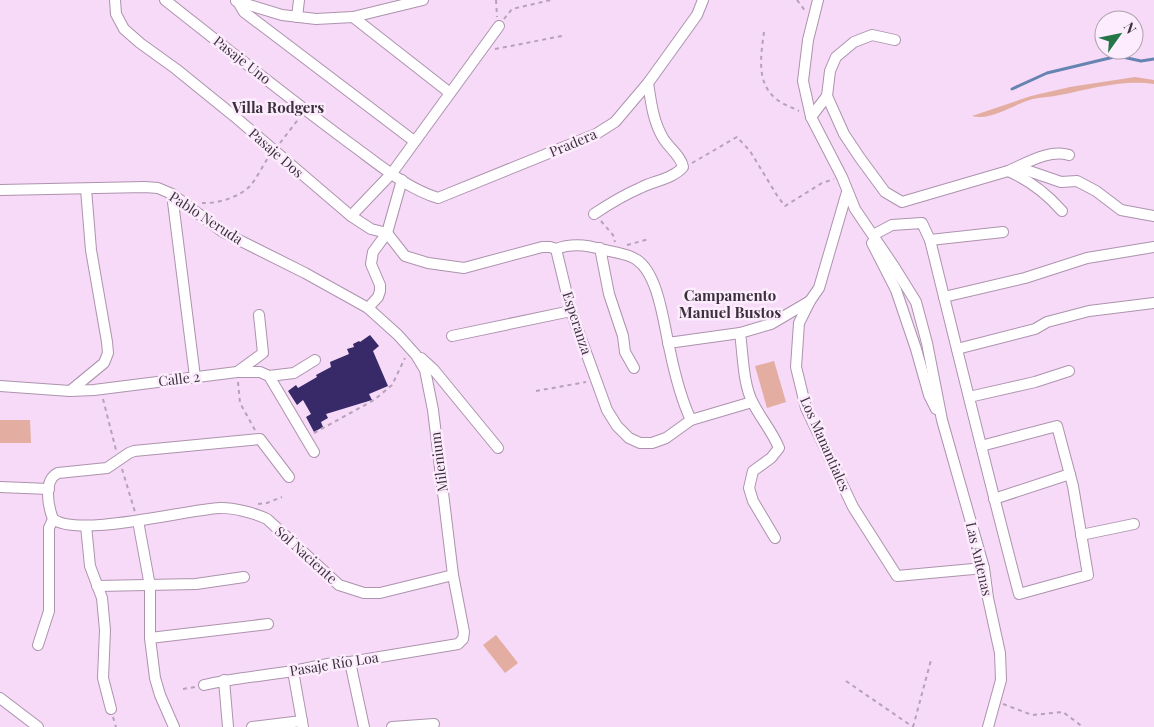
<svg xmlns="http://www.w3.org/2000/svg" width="1154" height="727" viewBox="0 0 1154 727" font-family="'Playfair Display',serif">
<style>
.green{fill:#e3ada1}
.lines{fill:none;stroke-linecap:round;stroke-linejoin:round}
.stream{stroke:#6683b2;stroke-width:3}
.building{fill:#382968}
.minor-casing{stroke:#ad93ae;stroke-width:12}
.path{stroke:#b7a1b8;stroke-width:2;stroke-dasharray:4 4;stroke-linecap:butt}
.minor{stroke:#fff;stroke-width:10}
.labels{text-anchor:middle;stroke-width:5;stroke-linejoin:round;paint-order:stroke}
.street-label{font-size:14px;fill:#3b303b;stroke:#fcecfd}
.neighbourhood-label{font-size:15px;font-weight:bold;fill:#3b303b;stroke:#fcecfd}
</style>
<rect width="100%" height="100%" fill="#f6daf7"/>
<g class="green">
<path d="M 1135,77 L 1154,80 L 1154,84 C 1123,79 1090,89 1060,95 C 1051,97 1042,97 1033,99 C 1013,104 992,121 972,116 L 1031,96 L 1070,87 Z"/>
<polygon points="774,361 786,402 767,408 755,366"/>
<polygon points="0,420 30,420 31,443 0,443"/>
<polygon points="496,635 518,663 505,673 483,645"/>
</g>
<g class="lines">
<polyline class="stream" points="1012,89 1047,73 1118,56 1141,61 1154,59"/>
</g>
<polygon class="building" points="370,335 379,346 373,351 388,386 369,394 372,400 326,414 328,418 321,422 323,427 314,432 306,417 311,414 303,400 297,405 288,391 296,385 298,388 317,377 316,375 331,367 330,362 349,354 347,349 354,347 353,344 359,341 360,342"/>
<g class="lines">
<g class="minor-casing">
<g id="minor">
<polyline points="115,0 116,14 124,29 140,43 176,69 234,116 351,216 371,229 387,233 405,256 428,263 464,268 542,247 550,247 556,249 571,311 607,410 617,426 629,438 640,443 652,443 666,438 691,420 752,402"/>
<path d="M 165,0 C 226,48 286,96 348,142 C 376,162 405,188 438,198 L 596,134 L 615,122 L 648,83 L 697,15 L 703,0"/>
<polyline points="818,0 808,40 803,81 811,117 842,177 855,209 893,265 916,302 927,343 942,420 984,568 988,598 1000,653 1001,680 988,727"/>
<polyline points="236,1 282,15 316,19 353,17 423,0"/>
<polyline points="238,2 244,12 414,141"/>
<polyline points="297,17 299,0"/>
<polyline points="353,17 450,93"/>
<polyline points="827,96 844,134 860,158 885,192 902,202 1008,171 1026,170 1061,182 1077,181 1096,191 1121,210 1154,216"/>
<polyline points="811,117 827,96 830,71 836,57 854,42 872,35 895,40"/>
<path d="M 0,190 L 145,187 L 158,188 L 172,194 L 223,232 L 305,273 L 368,308 L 398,335 L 416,355 L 425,370 L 433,410 L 453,575 L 464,632 L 463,639 L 458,644 L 350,662 C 330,661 312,668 293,671 C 263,676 233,678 204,685"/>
<polyline points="847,192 819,288 810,301 799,323 796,367 806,408 853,507 897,576 984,568"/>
<polyline points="172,194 195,377"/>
<path d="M 1062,211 C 1047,194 1029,180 1008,171 C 1027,163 1049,149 1069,155"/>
<path d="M 594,214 C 609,204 624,195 640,188 C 653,181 673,179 683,167 C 681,156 669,148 663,138 C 653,121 651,102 648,83"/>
<polyline points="351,216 392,173 499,26"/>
<path d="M 873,235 L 892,225 L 922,223 L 930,240 C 959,358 988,476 1019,594 L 1088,575 L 1073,486 L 1057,426 L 981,446"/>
<polyline points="930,240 1003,232"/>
<polyline points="872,243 896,290 916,349 929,395 936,409"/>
<polyline points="600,248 609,294 623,336 625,352 634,368"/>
<path d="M 556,249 C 571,243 589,245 604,250 C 614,252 629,254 637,260 C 659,275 664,326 670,351 C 675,375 681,399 691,420"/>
<polyline points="944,297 1025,278 1087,258 1154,247"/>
<polyline points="368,308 378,297 380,291 380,285 371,264 373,252 387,233 402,180"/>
<path d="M 740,333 C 743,354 743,385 753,403 C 761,419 772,431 779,448 L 771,458 L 753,471 L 749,488 L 753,501 L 775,538"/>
<polyline points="452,336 571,311"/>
<polyline points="668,343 740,333 771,324 810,301"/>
<polyline points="957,349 1035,329 1047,322 1089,311 1154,303"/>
<polyline points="421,358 434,370 498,448"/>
<polyline points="237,372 263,353 259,315"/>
<polyline points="269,376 294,373 315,360"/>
<polyline points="0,386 70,391 94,390 237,372 260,372 269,376 314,452"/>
<polyline points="70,391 104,363 108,353 107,342 91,250 86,189"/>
<polyline points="969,397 1035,382 1069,371"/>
<polyline points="0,487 49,489"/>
<polyline points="994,499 1070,474"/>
<path d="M 53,519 C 78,538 185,510 219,508 C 231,507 255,513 267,519 L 339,585 L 364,593 L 380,593 L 453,575"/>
<polyline points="138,521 150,586 150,638 155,678 160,695 174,727"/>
<polyline points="86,526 90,566 102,598 105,630 103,678 111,709"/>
<polyline points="1081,535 1134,524"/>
<polyline points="97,586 196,584 244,577"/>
<polyline points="150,638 268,624"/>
<path d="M 38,645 L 49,611 L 49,528 L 53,519 C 48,506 43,480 58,473 L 107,468 L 129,453 L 134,451 L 260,439 L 289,477"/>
<polyline points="350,662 364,727"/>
<polyline points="293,671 303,727"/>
<polyline points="224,680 228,727"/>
<polyline points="0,698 38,727"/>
<polyline points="252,727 302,721"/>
<polyline points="392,727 434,724"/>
</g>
</g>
<g class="path">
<polyline points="496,0 497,17"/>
<polyline points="797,0 806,12"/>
<polyline points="504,19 512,9 551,0"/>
<path d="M 764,32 C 761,54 756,82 775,98 C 782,104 791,107 799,111"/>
<polyline points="495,49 562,36"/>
<polyline points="280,143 300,117"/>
<polyline points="692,163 737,137 750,151 778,197 785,206 822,183 834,179"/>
<path d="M 202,203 C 217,204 240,197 250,186 C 257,178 262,167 268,158"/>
<polyline points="601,221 613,235 615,242"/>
<polyline points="627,245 649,239"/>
<polyline points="238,382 240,403 255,430"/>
<polyline points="536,391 586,382"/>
<polyline points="103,399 116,450"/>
<polyline points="314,433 374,400 392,385 405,358"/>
<polyline points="122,469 135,512"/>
<polyline points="258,504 267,503 282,497"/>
<polyline points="846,681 913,727"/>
<polyline points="183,689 195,687"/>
<polyline points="1003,704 1032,715 1063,712 1083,727"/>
<polyline points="113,717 116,727"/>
<polyline points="913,727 931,660"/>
</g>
<use href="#minor" class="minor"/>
</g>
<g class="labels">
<g class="street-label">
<text transform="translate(242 60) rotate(38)" y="5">Pasaje Uno</text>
<text transform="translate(573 143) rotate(-23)" y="5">Pradera</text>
<text transform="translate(276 153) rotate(41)" y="5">Pasaje Dos</text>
<text transform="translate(206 218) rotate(33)" y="5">Pablo Neruda</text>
<text transform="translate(577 323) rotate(72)" y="5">Esperanza</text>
<text transform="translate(179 379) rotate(-7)" y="5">Calle 2</text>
<text transform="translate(825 444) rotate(66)" y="5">Los Manantiales</text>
<text transform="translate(439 462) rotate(-97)" y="5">Milenium</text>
<text transform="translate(306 555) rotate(42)" y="5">Sol Naciente</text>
<text transform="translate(979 559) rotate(77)" y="5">Las Antenas</text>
<text transform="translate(334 664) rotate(-9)" y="5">Pasaje Río Loa</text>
</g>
<g class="neighbourhood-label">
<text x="278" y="113">Villa Rodgers</text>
<text x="730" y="301">Campamento<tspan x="730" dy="17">Manuel Bustos</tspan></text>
</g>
</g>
<g transform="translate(1119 35) rotate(57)"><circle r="24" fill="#fcecfd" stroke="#afa1af"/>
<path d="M0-4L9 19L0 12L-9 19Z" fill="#257647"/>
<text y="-8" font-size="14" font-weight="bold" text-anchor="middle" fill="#3b303b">N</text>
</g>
</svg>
